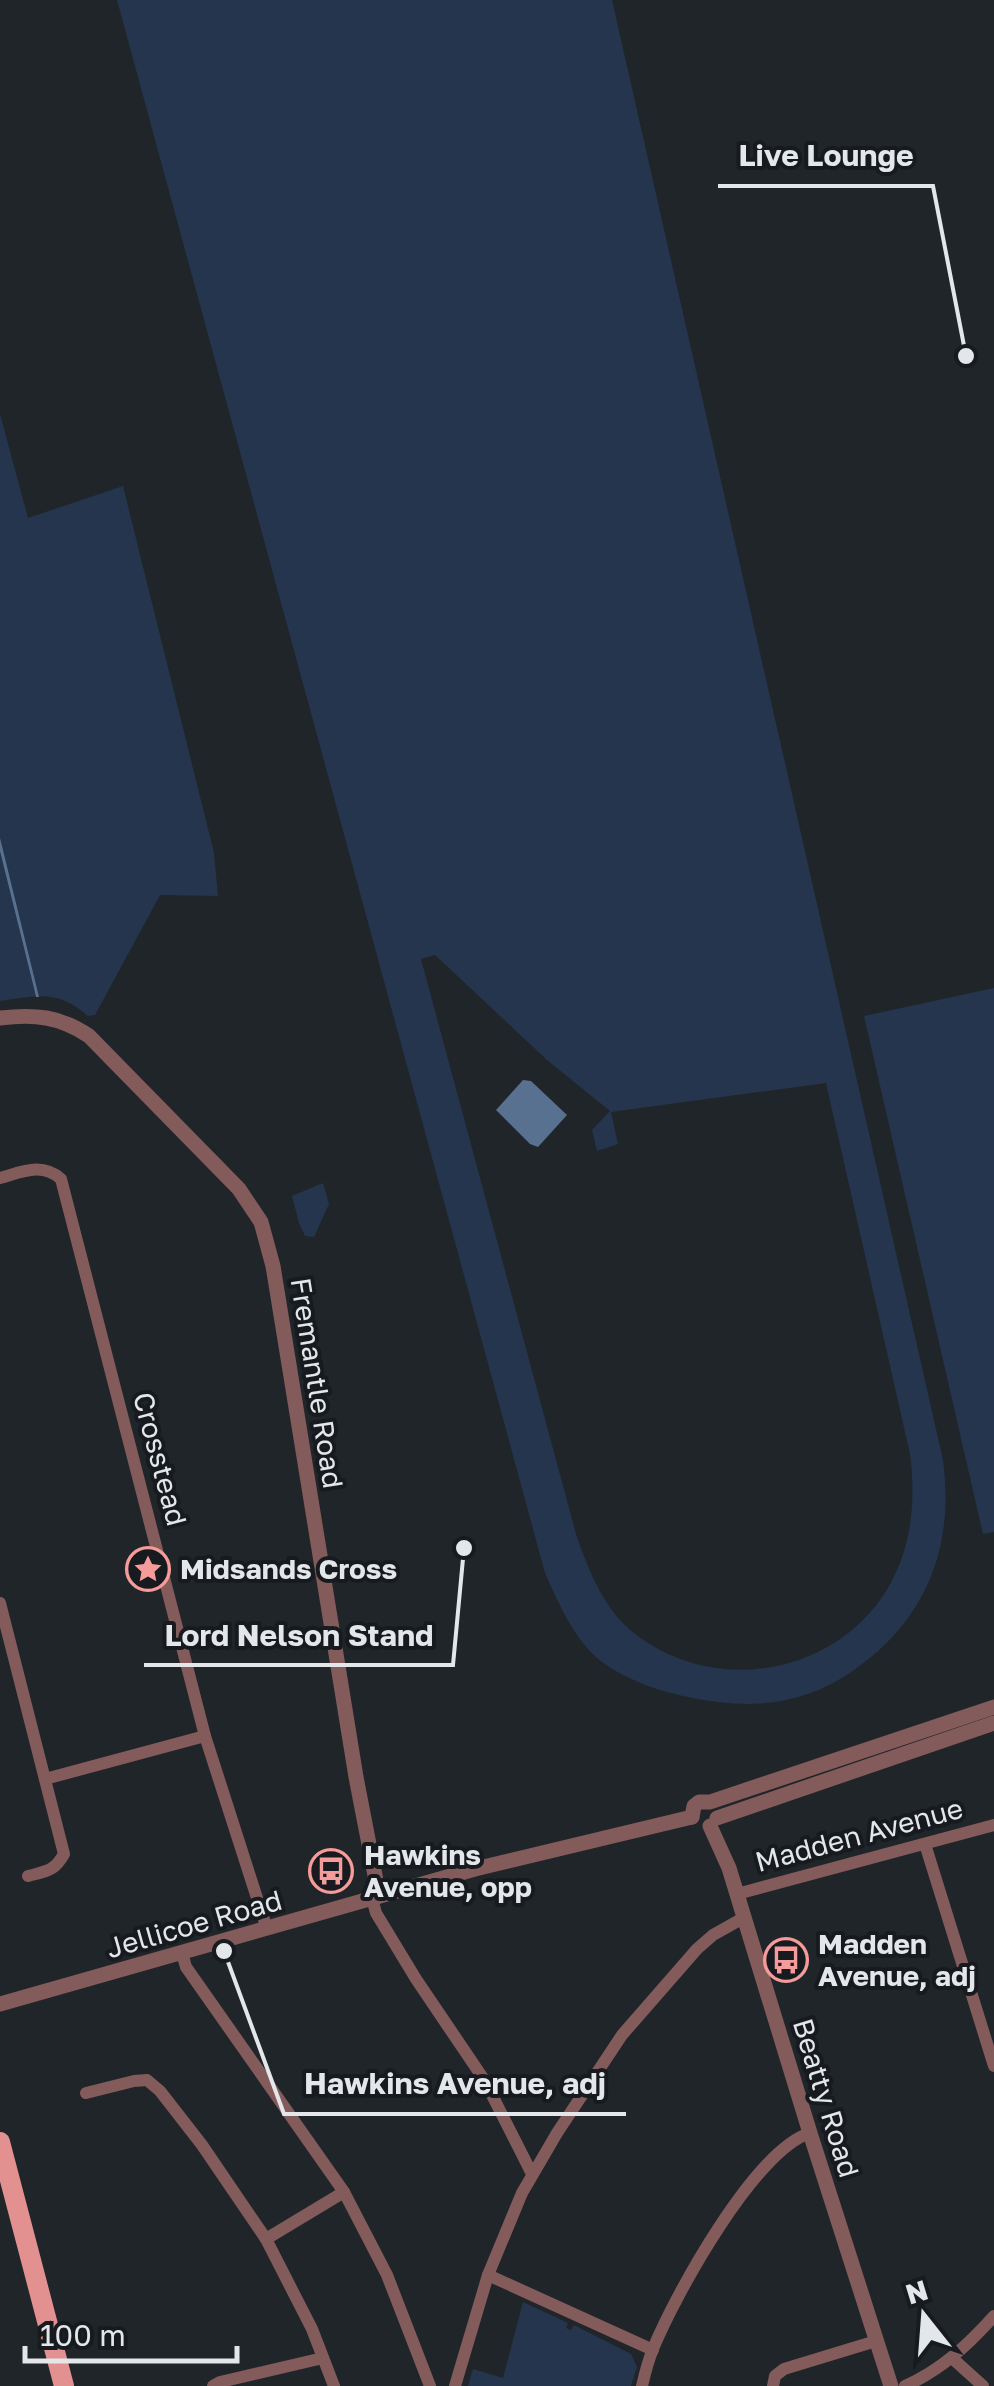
<svg xmlns="http://www.w3.org/2000/svg" width="994" height="2386" viewBox="0 0 994 2386" font-family="'Golos Text',sans-serif">
<style>
.green{fill:#24354d;fill-rule:evenodd}
.water{fill:#597191}
.lines{fill:none;stroke-linecap:round;stroke-linejoin:round}
.minor{stroke:#835b5a;stroke-width:12}
.tertiary{stroke:#835b5a;stroke-width:15}
.primary{stroke:#e39190;stroke-width:20}
.labels{text-anchor:middle;stroke-width:8;stroke-linejoin:round;paint-order:stroke}
.street-label{font-size:28px;fill:#e4e7ea;stroke:#171b20}
.poi-label{font-size:28px;font-weight:bold;fill:#e4e7ea;stroke:#171b20;text-anchor:start}
.leader{fill:none;stroke:#e4e7ea;stroke-width:4}
.callout-dot{fill:#e4e7ea;stroke:#171b20;stroke-width:4}
.callout-label{font-size:30px;text-anchor:middle;font-weight:bold;fill:#e4e7ea;stroke:#171b20;stroke-width:8;stroke-linejoin:round;paint-order:stroke}
</style>
<rect width="100%" height="100%" fill="#20252a"/>
<g class="green">
<path d="M 117,0 L 612,0 L 943,1460 C 953,1535 934,1601 877,1652 C 854,1672 828,1689 798,1697 C 764,1707 728,1705 693,1698 C 661,1692 621,1679 596,1657 C 572,1635 558,1602 545,1573 ZM 435,955 L 547,1060 L 610,1111 L 592,1130 L 597,1151 L 618,1144 L 611,1112 L 826,1083 L 910,1454 C 916,1500 912,1547 888,1588 C 835,1676 714,1696 634,1633 C 604,1610 588,1569 576,1534 L 421,959 Z"/>
<path d="M 0,414 L 28,518 L 123,486 L 214,853 L 218,896 L 160,895 L 95,1015 L 88,1016 C 57,989 37,996 0,1001 Z"/>
<polygon points="994,988 994,1532 983,1534 864,1016"/>
<polygon points="323,1183 329,1204 314,1237 305,1236 299,1223 292,1196"/>
<polygon points="523,2302 568,2323 566,2328 571,2330 574,2325 631,2354 637,2367 631,2386 468,2386 473,2369 503,2378"/>
</g>
<g class="water">
<polygon points="0,838 39,997 36,997 34,988 0,851"/>
<polygon points="523,1080 531,1081 567,1115 538,1147 530,1144 496,1110"/>
</g>
<g class="lines">
<g class="minor">
<path d="M 0,1178 C 22,1172 42,1162 61,1179 L 205,1736 L 267,1929"/>
<path d="M 0,1603 L 64,1854 C 54,1872 46,1871 28,1876"/>
<polyline points="45,1779 205,1736"/>
<polyline points="925,1844 994,2066"/>
<polyline points="737,1894 994,1825"/>
<polyline points="372,1898 376,1913 416,1979 485,2081 532,2174"/>
<polyline points="182,1953 186,1967 344,2192 387,2275 430,2386"/>
<polyline points="86,2093 134,2081 147,2080 160,2091 202,2145 266,2239 312,2329 334,2386"/>
<polyline points="266,2239 344,2192"/>
<polyline points="488,2275 653,2350"/>
<polyline points="952,2358 983,2386"/>
<polyline points="213,2386 220,2382 323,2358"/>
<polyline points="455,2386 488,2275 522,2193 557,2133 622,2035 697,1949 713,1935 745,1917"/>
<path d="M 642,2386 C 645,2373 648,2361 653,2349 C 675,2295 755,2150 810,2133"/>
<polyline points="773,2386 775,2376 784,2369 876,2341"/>
<path d="M 905,2386 C 941,2370 968,2345 994,2316"/>
</g>
<g class="tertiary">
<path d="M 0,1018 C 34,1014 60,1016 89,1036 L 239,1189 L 261,1222 L 273,1266 L 356,1777 L 379,1896"/>
<polyline points="692,1817 694,1806 699,1802 710,1802 994,1707"/>
<polyline points="717,1818 994,1723"/>
<polyline points="710,1826 729,1868 810,2133 891,2386"/>
<polyline points="0,2004 475,1869 692,1817"/>
</g>
<polyline class="primary" points="0,2142 64,2386"/>
</g>
<defs>
<g id="sight-ring" transform="scale(2.25)"><circle r="9.5" fill="#171b20" stroke="#f59b9a" stroke-width="1.5"/><path d="M0-6L1.8-2.2L6-1.7L2.9 1.2L3.7 5.4L0 3.3L-3.7 5.4L-2.9 1.2L-6-1.7L-1.8-2.2Z" fill="#f59b9a"/></g>
<g id="bus-ring" transform="scale(2.25)"><circle r="9.5" fill="#171b20" stroke="#f59b9a" stroke-width="1.5"/><path d="M-5-6H5V4H4V6H2V4H-2V6H-4V4H-5ZM-3.5-4V0h7V-4ZM-3.5 1.2v1.5H-2V1.2ZM2 1.2v1.5H3.5V1.2Z" fill="#f59b9a"/></g>
</defs>
<g fill-rule="evenodd">
<use href="#sight-ring" x="148" y="1569"/>
<use href="#bus-ring" x="331" y="1871"/>
<use href="#bus-ring" x="786" y="1960"/>
</g>
<g class="labels">
<g class="street-label">
<text transform="translate(317 1383) rotate(81)" y="10">Fremantle Road</text>
<text transform="translate(160 1459) rotate(75)" y="10">Crosstead</text>
<text transform="translate(859 1835) rotate(-15)" y="10">Madden Avenue</text>
<text transform="translate(194 1924) rotate(-16)" y="10">Jellicoe Road</text>
<text transform="translate(826 2098) rotate(73)" y="10">Beatty Road</text>
</g>
<g class="poi-label">
<text x="180" y="1579">Midsands Cross</text>
<text x="364" y="1865">Hawkins<tspan x="364" dy="32">Avenue, opp</tspan></text>
<text x="818" y="1954">Madden<tspan x="818" dy="32">Avenue, adj</tspan></text>
</g>
</g>
<path class="leader" d="M966 356L933 186H718M464 1548L453 1665H144M224 1951L284 2114H626"/>
<g class="callout-dot">
<circle cx="966" cy="356" r="10"/>
<circle cx="464" cy="1548" r="10"/>
<circle cx="224" cy="1951" r="10"/>
</g>
<g class="callout-label">
<text x="826" y="166">Live Lounge</text>
<text x="299" y="1646">Lord Nelson Stand</text>
<text x="455" y="2094">Hawkins Avenue, adj</text>
</g>
<g transform="translate(924 2316) rotate(343)" stroke="#171b20" stroke-width="8" paint-order="stroke">
<path d="M0-8L18 38L0 25L-18 38Z" fill="#e4e7ea"/>
<text y="-15" font-size="28" font-weight="bold" text-anchor="middle" fill="#e4e7ea">N</text>
</g>
<path d="M25 2346v15h212v-15" fill="none" stroke="#e4e7ea" stroke-width="5"/>
<text x="40" y="2346" font-size="30" fill="#e4e7ea" stroke="#171b20" stroke-width="8" paint-order="stroke">100 m</text>
</svg>
